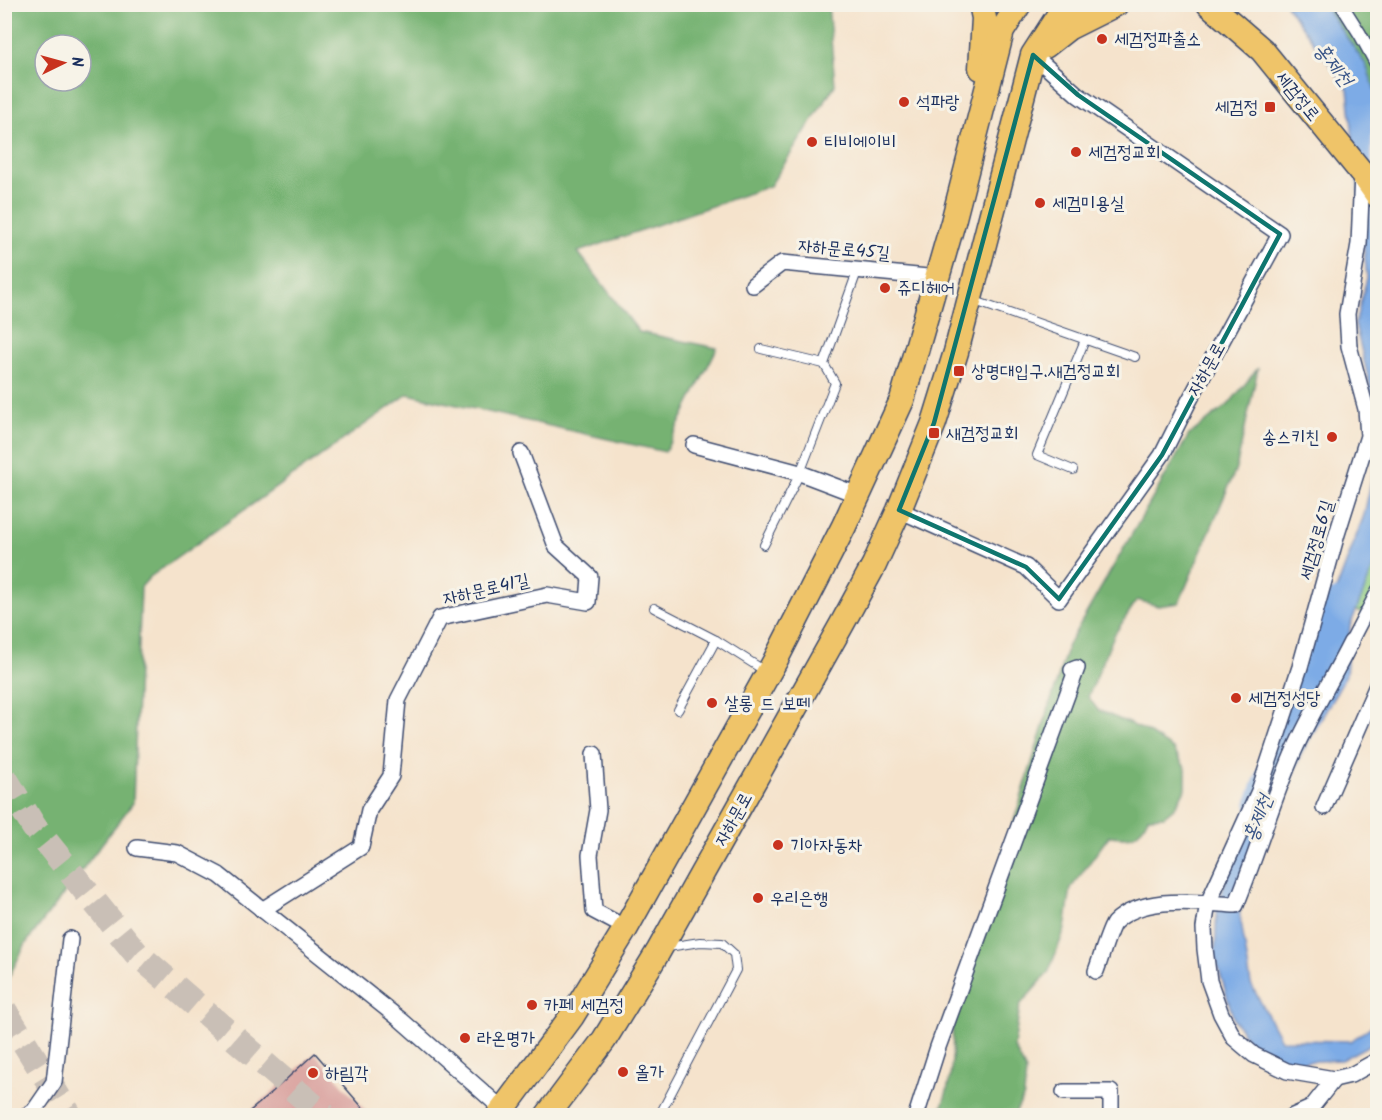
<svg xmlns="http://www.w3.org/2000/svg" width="1382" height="1120" viewBox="0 0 1382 1120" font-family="Kalam,'Poor Story',sans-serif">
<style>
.green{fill:#93cf85;stroke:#577f72;stroke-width:1.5}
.forest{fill:#76b272;stroke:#487068;stroke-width:1.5;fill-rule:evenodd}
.water{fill:#7dabe6;stroke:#4c6da2;stroke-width:1.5}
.pier{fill:#f5e3cc}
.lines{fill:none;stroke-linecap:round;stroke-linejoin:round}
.river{stroke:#7dabe6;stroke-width:33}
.building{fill:#dca8a4}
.trunk-tunnel{stroke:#c9bfb6;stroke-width:26;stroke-dasharray:26 13;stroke-linecap:butt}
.service-casing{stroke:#3c4a6e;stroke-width:10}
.pedestrian-casing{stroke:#3c4a6e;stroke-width:15}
.minor-casing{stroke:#3c4a6e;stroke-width:18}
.primary-casing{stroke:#3c4a6e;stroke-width:27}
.service{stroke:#fff;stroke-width:8}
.pedestrian{stroke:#fff;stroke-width:12}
.minor{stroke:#fff;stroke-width:15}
.primary{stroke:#efc469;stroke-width:24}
.marked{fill:none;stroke:#0f766e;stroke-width:4.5;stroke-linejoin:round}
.poi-dot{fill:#c8321e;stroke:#f7f3e8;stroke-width:2}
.labels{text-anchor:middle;stroke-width:6;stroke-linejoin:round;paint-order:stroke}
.poi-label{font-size:18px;fill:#1b2f5e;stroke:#f7f3e8;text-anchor:start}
.street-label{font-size:18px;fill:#1b2f5e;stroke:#f7f3e8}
.water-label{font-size:20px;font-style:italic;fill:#385487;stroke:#f7f3e8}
</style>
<rect width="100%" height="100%" fill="#f7f3e8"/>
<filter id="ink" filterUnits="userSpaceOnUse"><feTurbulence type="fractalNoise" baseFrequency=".0167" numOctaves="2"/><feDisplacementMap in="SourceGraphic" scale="12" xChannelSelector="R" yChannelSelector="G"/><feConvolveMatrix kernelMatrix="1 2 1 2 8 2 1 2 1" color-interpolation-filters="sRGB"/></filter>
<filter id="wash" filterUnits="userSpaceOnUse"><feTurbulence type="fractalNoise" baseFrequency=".008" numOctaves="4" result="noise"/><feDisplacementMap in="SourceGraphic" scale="24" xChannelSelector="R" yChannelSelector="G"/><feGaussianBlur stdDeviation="1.35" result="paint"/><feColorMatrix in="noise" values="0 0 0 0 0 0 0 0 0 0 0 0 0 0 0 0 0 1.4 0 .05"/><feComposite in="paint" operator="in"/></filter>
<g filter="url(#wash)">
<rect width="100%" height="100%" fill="#f5e3cc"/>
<polygon class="green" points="1378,538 1377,618 1347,607"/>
<g class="forest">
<path d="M 5,4 L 828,5 L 835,85 L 770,186 L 578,252 L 639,332 L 717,348 L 665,452 L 408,394 L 150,577 L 141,587 L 133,803 L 27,942 L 5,984 ZM 45,45 L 81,45 L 81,81 L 45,81 Z"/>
<polygon points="1320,5 1377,5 1377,93"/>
<path d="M 1258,368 L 1236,469 L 1179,603 L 1158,606 L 1137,600 L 1114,635 L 1088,697 L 1098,710 L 1144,730 L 1173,749 L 1186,769 L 1186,788 L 1175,807 L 1164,816 L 1148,817 C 1138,839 1131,838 1109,836 L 1071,888 L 1065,929 L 1048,973 L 1020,1005 L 1014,1047 L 1026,1071 L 1024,1096 L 1014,1115 L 938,1116 C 952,1085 954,1056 952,1023 L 1068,645 L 1189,435 L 1229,404 Z"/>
</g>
<g class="water">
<polygon points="1286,5 1324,5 1366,65 1377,96 1377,414 1355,324 1367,278 1348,89"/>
<polygon points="1377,454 1377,558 1350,626 1346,675 1301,755 1239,909 1251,984 1281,1040 1351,1041 1377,1022 1377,1041 1341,1060 1292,1062 1252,1046 1234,1020 1215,956 1217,906 1241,838 1286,747 1302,709 1322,681 1321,631 1364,515"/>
</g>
<polygon class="pier" points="1372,122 1378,130 1377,251 1371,242"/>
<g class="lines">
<polyline class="river" points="1262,805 1336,606"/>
</g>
<g id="blocks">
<polygon class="building" points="315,1053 370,1116 244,1116 270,1094"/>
</g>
</g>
<g filter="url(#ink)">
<use href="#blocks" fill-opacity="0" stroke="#3c4a6e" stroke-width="1.5"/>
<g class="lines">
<g class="trunk-tunnel">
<polyline points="4,777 34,827 136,953 325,1116"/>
<polyline points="4,1010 70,1116"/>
</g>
<g class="service-casing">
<g id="service">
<polyline points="972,300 1135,357"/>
<polyline points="761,349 824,364"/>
<polyline points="1073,470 1037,455 1085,340"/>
<polyline points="764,545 800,473 835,383 824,364 858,269"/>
<polyline points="654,608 716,640 765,671"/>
<polyline points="678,710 716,640"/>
<polyline points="659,1116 736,970 734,954 722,943 700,942 668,947"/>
</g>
</g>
<g class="pedestrian-casing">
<g id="pedestrian">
<polyline points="1341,4 1360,34 1378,67"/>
<polyline points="1351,642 1378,590"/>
</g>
</g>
<g class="minor-casing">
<g id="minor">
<polyline points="1362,173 1359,244 1347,314 1349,346 1366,409 1368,436 1337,534 1300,667 1259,791 1208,903 1204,928 1205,949 1209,981 1221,1014 1234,1038 1254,1055 1287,1071 1334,1079 1351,1075 1378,1060"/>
<polyline points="753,285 782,263 938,278"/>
<polyline points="694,445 800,473 858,495"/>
<polyline points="899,510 1026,567 1059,599 1162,455 1188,403 1280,234 1078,95 1033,55"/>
<polyline points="594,754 598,810 590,855 594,911 626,928"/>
<polyline points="1324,807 1378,683"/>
<polyline points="137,848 177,853 219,875 401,1020 508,1114"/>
<polyline points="262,910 361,847 369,810 391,776 398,700 440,618 547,595 588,602 590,577 556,546 521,453"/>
<path d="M 1096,971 C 1100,961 1109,929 1114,923 C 1143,894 1199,903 1236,905 C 1257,854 1272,801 1294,751 C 1311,713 1333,678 1351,642"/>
<polyline points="1064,1092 1111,1092 1111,1116"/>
<polyline points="26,1116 34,1111 54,1082 70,939"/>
<polyline points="916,1116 938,1047 1077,668 1072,670"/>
<polyline points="1293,1116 1311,1108 1334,1079"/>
</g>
</g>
<g class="primary-casing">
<g id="primary">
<polyline points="981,4 984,18 981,68"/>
<polyline points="1209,4 1262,50 1362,173 1378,196"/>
<polyline points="1045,46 1068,28 1116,4"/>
<polyline points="498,1116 572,1016 626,928 775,661 844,526 902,400 953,222 1002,31 1019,4"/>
<polyline points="547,1116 604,1040 658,952 842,624 874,565 899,510 934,423 956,352 1033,55 1066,4"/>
</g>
</g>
<use href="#service" class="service"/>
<use href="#pedestrian" class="pedestrian"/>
<use href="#minor" class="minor"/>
<use href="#primary" class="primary"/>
</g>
</g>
<path class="marked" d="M 1033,55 L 1078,95 L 1280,234 L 1162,455 L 1059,599 L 1026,567 L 899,510 L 934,423 Z"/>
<g class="poi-dot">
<circle cx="1102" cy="39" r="6"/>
<circle cx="904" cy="102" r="6"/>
<rect x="1264" y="101" width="12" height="12" rx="3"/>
<circle cx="812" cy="142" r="6"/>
<circle cx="1076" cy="152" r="6"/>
<circle cx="1040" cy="203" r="6"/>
<circle cx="885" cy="288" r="6"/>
<rect x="953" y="365" width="12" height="12" rx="3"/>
<rect x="928" y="427" width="12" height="12" rx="3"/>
<circle cx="1332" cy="437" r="6"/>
<circle cx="1236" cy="698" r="6"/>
<circle cx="712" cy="703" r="6"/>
<circle cx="778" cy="845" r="6"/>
<circle cx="758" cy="898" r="6"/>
<circle cx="532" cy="1005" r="6"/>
<circle cx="465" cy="1038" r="6"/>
<circle cx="623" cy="1072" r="6"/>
<circle cx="313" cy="1073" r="6"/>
</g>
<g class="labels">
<g class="poi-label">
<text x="1114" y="45">세검정파출소</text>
<text x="916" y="108">석파랑</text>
<text x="1258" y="113" text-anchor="end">세검정</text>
<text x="824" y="148">티비에이비</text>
<text x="1088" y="158">세검정교회</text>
<text x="1052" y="209">세검미용실</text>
<text x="897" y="294">쥬디헤어</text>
<text x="971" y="377">상명대입구.새검정교회</text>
<text x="946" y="439">새검정교회</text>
<text x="1320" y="443" text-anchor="end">송스키친</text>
<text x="1248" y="704">세검정성당</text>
<text x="724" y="709">살롱 드 보떼</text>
<text x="790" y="851">기아자동차</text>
<text x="770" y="904">우리은행</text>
<text x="544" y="1011">카페 세검정</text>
<text x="477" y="1044">라온명가</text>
<text x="635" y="1078">올가</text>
<text x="325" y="1079">하림각</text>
</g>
<g class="street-label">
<text transform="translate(1298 96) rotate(51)" y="6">세검정로</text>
<text transform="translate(844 249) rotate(5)" y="6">자하문로45길</text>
<text transform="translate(1206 369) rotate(-61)" y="6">자하문로</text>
<text transform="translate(1316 540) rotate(-74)" y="6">세검정로6길</text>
<text transform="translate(486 589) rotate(-13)" y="6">자하문로41길</text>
<text transform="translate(733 819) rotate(-61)" y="6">자하문로</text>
</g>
<g class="water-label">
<text transform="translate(1334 64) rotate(52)" y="7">홍제천</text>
<text transform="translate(1257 818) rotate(-69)" y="7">홍제천</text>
</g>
</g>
<rect width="1382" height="1120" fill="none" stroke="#f7f3e8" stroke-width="24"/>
<g transform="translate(63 63) rotate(85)"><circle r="28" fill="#f7f3e8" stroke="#9fa5b1" stroke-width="1.5"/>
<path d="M0-4.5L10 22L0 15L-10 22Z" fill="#c8321e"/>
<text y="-9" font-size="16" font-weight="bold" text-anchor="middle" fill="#1b2f5e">N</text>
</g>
</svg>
